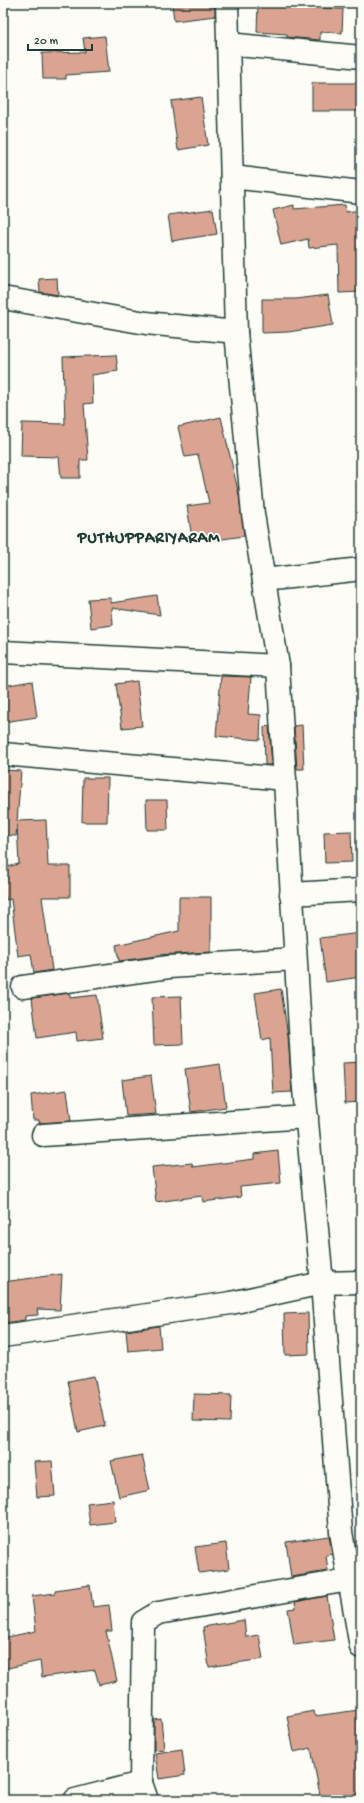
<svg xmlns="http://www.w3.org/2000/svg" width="364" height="1803" viewBox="0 0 364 1803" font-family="'Gochi Hand',sans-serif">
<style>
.building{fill:#dba492;stroke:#1f3d34}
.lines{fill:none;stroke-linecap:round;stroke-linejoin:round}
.minor-casing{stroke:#1f3d34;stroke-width:25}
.minor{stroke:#fdfcf7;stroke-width:22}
.labels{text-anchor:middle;stroke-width:3.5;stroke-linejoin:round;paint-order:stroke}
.district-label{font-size:16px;font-weight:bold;letter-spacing:1px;fill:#1f3d34;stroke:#fdfcf7}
</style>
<rect width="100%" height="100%" fill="#fdfcf7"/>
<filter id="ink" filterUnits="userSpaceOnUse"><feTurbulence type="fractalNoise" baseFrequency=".025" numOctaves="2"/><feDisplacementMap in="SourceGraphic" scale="8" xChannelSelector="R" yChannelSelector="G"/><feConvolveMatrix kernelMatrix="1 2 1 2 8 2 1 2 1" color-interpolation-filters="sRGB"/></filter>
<g filter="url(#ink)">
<g class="building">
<polygon points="172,3 215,3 215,16 174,21"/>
<polygon points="258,3 323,3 323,8 343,9 342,33 320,32 320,40 287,37 287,34 257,32"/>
<polygon points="105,36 109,72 66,75 66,79 43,79 42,53 85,52 83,38"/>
<rect x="312" y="83" width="49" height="28"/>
<polygon points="201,97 208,145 178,150 171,101"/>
<polygon points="294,205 294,209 345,205 346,212 361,210 361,292 339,293 338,245 309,248 308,239 281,245 273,210"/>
<polygon points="213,209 217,234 172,241 168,215"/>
<polygon points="57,278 58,295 40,292 39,279"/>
<polygon points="328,295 333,325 288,332 262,333 262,299 296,299"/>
<polygon points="116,355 118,371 92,375 93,403 84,404 88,460 80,460 80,478 61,478 59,457 21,456 22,423 65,424 63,357"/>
<polygon points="221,417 239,495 244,536 215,540 214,534 192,538 187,506 209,503 198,455 185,457 178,427"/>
<polygon points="157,596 160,615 112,608 113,625 91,628 88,599 111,598 111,603"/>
<polygon points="221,676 251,677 248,714 261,715 260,740 216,736"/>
<polygon points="32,681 37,717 3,722 3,686"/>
<polygon points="137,681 142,726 122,728 116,684"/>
<polygon points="302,725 304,769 297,769 294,726"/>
<polygon points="269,726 272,765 265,765 264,727"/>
<polygon points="3,770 21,771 17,821 46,820 48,866 70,866 70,897 42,897 52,970 34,973 31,954 18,956 11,899 6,900 3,887 3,868 19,864 17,824 16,836 3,835"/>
<polygon points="83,778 108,778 107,822 82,822"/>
<polygon points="146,800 167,800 168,830 147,830"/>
<polygon points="351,831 352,862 325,863 324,832"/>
<polygon points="179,897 211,897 211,952 157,955 157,956 119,961 116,945 179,931"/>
<polygon points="361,933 361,977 326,982 320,938"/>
<polygon points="281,989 288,1036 292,1092 273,1093 270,1038 262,1040 255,993"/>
<polygon points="70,993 70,998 97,995 103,1038 77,1041 76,1032 37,1038 32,998"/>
<polygon points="181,996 183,1044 154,1045 152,997"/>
<polygon points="361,1062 361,1102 345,1103 343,1063"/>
<polygon points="220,1064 226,1107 191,1112 185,1069"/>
<polygon points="151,1076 156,1114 126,1116 122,1080"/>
<polygon points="67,1090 71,1121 39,1123 39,1120 33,1120 31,1095"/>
<polygon points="278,1151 281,1183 240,1187 241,1197 203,1202 202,1196 156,1202 152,1167 192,1163 193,1167 254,1159 254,1154"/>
<polygon points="62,1274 60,1310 37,1309 38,1315 25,1316 25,1320 3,1323 3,1282"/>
<polygon points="308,1313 309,1354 285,1355 284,1314"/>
<polygon points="159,1326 161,1348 128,1351 126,1331"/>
<polygon points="94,1376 105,1426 78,1432 68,1381"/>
<polygon points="194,1394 231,1395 230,1422 193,1421"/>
<polygon points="142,1455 150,1490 119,1497 111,1461"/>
<polygon points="52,1461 55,1496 37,1497 34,1462"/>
<polygon points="113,1500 115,1522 90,1525 87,1503"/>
<polygon points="329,1536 332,1554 326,1555 328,1571 291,1577 286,1542"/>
<polygon points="226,1543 229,1569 199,1573 195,1547"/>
<polygon points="90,1585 93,1607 109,1605 112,1631 106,1631 117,1681 99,1685 95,1670 42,1677 40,1661 3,1669 3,1638 36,1631 32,1596 55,1593 55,1590"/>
<polygon points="327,1596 334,1640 294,1645 288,1609 296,1608 295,1602"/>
<polygon points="244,1620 246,1637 259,1635 263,1659 209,1667 203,1627"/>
<polygon points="359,1710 361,1727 361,1800 321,1800 311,1748 294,1752 287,1716 314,1711 315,1716"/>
<polygon points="161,1719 164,1749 154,1750 154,1720"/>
<polygon points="182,1749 185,1775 159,1779 155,1753"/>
</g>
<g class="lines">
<g class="minor-casing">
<g id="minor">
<polyline points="227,3 236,332 253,514 278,666 303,1078 322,1283 341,1532 361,1647"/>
<polyline points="228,44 361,57"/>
<polyline points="232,177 361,192"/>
<polyline points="3,298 146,323 236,332"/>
<polyline points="264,580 361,569"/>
<polyline points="3,652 278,666"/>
<polyline points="3,754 285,779"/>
<polyline points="291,894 361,890"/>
<polyline points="23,987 169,967 295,959"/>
<polyline points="43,1135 307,1117"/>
<polyline points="3,1336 231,1303 322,1283 361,1282"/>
<polyline points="141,1783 143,1622 158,1613 349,1580"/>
<polyline points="75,1800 141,1783 147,1800"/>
</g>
</g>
<use href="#minor" class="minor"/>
</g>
</g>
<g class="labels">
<g class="district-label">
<text x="149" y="542">PUTHUPPARIYARAM</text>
</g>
</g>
<rect width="364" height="1803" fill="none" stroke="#fdfcf7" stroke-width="16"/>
<rect x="8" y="8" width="348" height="1787" fill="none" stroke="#1f3d34" stroke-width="1.5" filter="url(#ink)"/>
<path d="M28 44v6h64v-6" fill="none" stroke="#1f3d34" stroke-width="2"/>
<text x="34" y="44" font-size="12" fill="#1f3d34" stroke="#fdfcf7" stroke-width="3" paint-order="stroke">20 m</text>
</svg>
